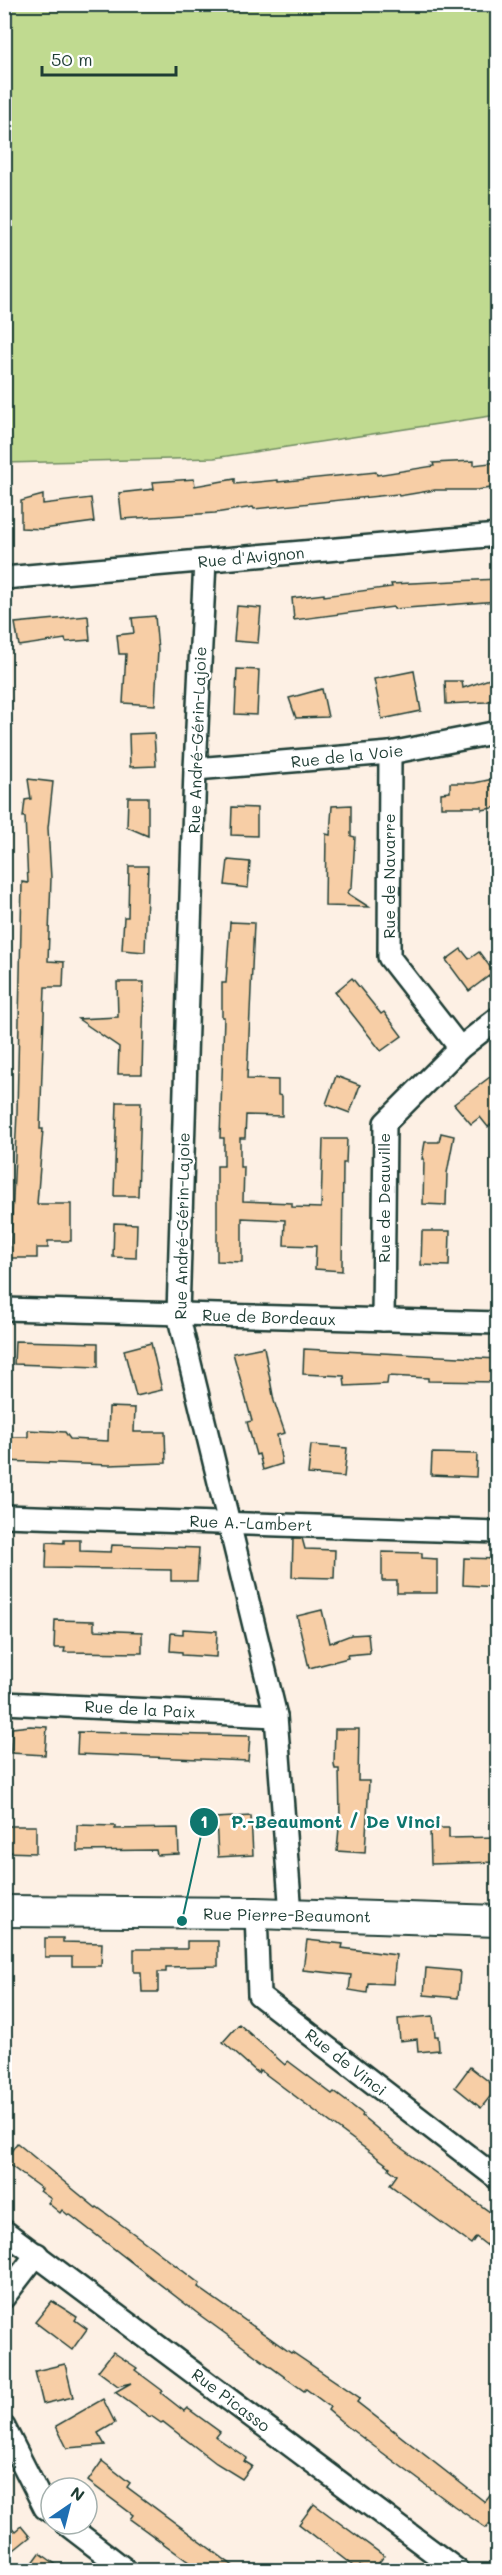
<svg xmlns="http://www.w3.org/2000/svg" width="502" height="2575" viewBox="0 0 502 2575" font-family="Mali,sans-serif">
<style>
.green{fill:#c0da90;stroke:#708c62;stroke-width:1.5}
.building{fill:#f7cea6;stroke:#1f3d34;stroke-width:1.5}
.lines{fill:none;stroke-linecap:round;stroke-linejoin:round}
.minor-casing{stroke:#1f3d34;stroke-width:26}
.secondary-casing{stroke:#1f3d34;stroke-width:34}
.minor{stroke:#fff;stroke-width:21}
.secondary{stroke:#fff;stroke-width:30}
.labels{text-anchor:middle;stroke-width:5;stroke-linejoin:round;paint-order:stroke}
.street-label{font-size:16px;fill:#1f3d34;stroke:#fff}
.leader{fill:none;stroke:#0f766e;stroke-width:2}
.callout-dot{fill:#0f766e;stroke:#fff;stroke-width:2}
.mark-label{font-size:18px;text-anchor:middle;font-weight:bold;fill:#fff}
.callout-label{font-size:18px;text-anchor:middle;font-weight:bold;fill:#0f766e;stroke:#fff;stroke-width:5;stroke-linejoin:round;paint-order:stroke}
</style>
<rect width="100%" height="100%" fill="#fdf0e4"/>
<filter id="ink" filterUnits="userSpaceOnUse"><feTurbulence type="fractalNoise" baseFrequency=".0167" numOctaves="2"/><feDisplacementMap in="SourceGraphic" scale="12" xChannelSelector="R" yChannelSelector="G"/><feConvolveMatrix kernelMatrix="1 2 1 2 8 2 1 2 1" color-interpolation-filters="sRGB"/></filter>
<g filter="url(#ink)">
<polygon class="green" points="4,5 497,5 497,415 214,458 5,463"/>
<g class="building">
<polygon points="474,461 474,465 498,462 498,487 477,490 435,490 399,496 398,494 254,509 253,507 215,513 122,519 119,493 154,489 153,482 194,479 195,486 235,479 235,484 278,480 278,482 376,472 377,475 434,466 433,463"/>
<polygon points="43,495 43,504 91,498 94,522 43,529 21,528 21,501"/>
<polygon points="498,579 498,601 394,609 393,607 294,620 292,598 324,594 324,596 392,587 391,584"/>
<polygon points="237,606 261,608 258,643 234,641"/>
<polygon points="88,616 90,640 66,642 65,639 19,646 15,623"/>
<polygon points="155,616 158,650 155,705 123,703 126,654 119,654 117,635 134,633 132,618"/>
<polygon points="237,669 259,670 257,715 235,714"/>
<polygon points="414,671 421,711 382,719 374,679"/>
<polygon points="498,676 498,698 486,702 446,704 445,681 462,681 463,688"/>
<polygon points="322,689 328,717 296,718 289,698"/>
<polygon points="154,733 156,766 130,767 129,734"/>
<polygon points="498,778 498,807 482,810 482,807 441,807 441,793 450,792 450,783 474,783"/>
<polygon points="28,779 53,782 48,828 51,878 48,961 64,962 63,987 45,987 40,1129 43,1129 37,1204 71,1204 71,1241 48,1241 48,1248 37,1248 37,1258 10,1258 17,1113 22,882 28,883 25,817 23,817 25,800 31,799"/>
<polygon points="128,797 148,797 148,836 127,827"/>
<polygon points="351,805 351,836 355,837 352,887 347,893 369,907 325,906 326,834 330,835 332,806"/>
<polygon points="232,807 257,808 257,836 231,835"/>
<polygon points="228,860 250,862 248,888 225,885"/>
<polygon points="129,866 148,866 145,952 122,950 124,917 128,917"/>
<polygon points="230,922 254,923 247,1079 278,1080 278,1095 282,1096 282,1116 246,1115 245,1138 240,1138 240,1167 244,1167 243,1201 292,1203 292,1207 321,1208 323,1139 347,1139 346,1163 343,1163 342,1271 315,1269 316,1246 284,1245 285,1220 242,1218 242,1262 217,1261 217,1166 224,1166 224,1138 220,1138 224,1017 222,1017 222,983 226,983"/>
<polygon points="461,949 469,959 479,952 494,972 469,991 446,960"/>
<polygon points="352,978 381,1014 384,1012 402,1036 381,1051 335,992"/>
<polygon points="117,982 144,982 142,1074 118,1074 119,1047 78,1019 118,1017"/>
<polygon points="498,1071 498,1119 488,1127 480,1117 471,1124 454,1104"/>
<polygon points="336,1076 360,1085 350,1113 326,1104"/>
<polygon points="117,1102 141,1102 138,1196 114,1196"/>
<polygon points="441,1133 454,1136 447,1173 446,1205 423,1204 424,1159 422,1159 425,1142 439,1142"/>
<polygon points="114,1223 137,1224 136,1258 113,1257"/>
<polygon points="422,1231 450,1231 449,1266 421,1265"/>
<polygon points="15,1341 98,1343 98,1367 14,1364"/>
<polygon points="151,1343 162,1390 136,1396 124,1350"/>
<polygon points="264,1347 274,1401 285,1433 277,1435 282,1464 263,1470 259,1454 256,1455 247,1422 252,1421 233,1353"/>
<polygon points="304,1349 498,1359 498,1382 428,1381 428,1378 388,1376 387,1384 345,1386 344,1376 303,1374"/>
<polygon points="109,1407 135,1408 134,1432 165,1432 166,1463 109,1465 4,1461 4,1437 28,1437 28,1430 65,1432 70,1439 108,1441"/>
<polygon points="311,1445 347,1448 344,1477 308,1474"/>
<polygon points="432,1453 477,1454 476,1477 431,1475"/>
<polygon points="293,1538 302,1538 305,1549 335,1550 334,1578 292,1577"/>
<polygon points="64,1540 80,1540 80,1551 111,1552 112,1545 199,1548 197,1581 171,1581 171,1570 46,1568 47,1542 64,1543"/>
<polygon points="382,1552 422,1553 422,1558 437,1559 437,1593 397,1593 397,1581 382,1581"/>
<polygon points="464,1558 498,1559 498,1587 463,1585"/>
<polygon points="322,1610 330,1643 351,1635 368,1634 370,1653 347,1655 348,1658 309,1668 297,1616"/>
<polygon points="55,1620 94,1621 94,1630 142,1632 142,1653 64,1652 65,1648 54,1648"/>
<polygon points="183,1629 217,1631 216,1657 182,1655 182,1652 170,1651 171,1633 183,1634"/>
<polygon points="30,1726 47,1727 45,1755 11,1753 12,1728"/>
<polygon points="335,1729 359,1729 358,1781 369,1781 365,1853 337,1851 340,1816 339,1769 335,1769 334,1764"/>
<polygon points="78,1732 250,1736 248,1761 77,1754"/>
<polygon points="251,1816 253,1855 218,1857 216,1818"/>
<polygon points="77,1825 115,1826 115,1829 178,1828 179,1854 157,1855 156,1850 77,1851"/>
<polygon points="4,1826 36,1826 36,1853 4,1852"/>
<polygon points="430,1828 449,1828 449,1838 498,1837 498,1862 431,1864"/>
<polygon points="45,1938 63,1938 63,1942 102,1943 101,1966 72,1966 72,1957 45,1957"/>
<polygon points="307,1940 343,1944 342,1948 396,1955 393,1984 368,1983 367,1993 349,1990 351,1975 303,1970"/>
<polygon points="187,1941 218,1941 218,1966 166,1967 166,1972 158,1972 158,1992 142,1992 141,1972 134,1972 134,1949 187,1949"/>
<polygon points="426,1968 460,1971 458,1998 424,1995"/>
<polygon points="433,2016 435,2036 438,2036 439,2050 418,2052 417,2039 400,2041 398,2019"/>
<polygon points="239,2024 285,2065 288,2061 332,2094 334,2092 363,2114 362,2116 397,2145 498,2218 498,2254 476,2237 471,2244 390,2185 397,2175 389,2169 390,2167 260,2070 258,2073 223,2042"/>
<polygon points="470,2067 497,2088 481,2108 455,2087"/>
<polygon points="17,2143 96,2208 97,2207 137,2236 200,2284 198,2287 291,2353 292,2352 360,2398 357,2402 485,2502 498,2486 498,2530 489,2524 486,2528 454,2506 348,2427 328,2410 330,2407 306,2389 304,2391 201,2316 69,2214 68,2215 62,2210 60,2213 48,2203 51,2199 40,2191 42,2189 4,2161"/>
<polygon points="52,2301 77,2317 75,2320 87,2329 72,2350 35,2322"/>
<polygon points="113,2352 137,2368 135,2370 163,2391 161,2393 184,2411 187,2408 220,2432 216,2437 247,2458 244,2461 252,2466 242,2479 216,2463 163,2422 161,2423 151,2416 150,2417 115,2392 131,2383 118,2386 98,2371"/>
<polygon points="65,2364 73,2397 43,2404 35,2371"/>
<polygon points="103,2399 115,2423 98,2433 105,2445 67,2448 56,2426"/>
<polygon points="102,2461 130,2483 127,2487 240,2571 201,2571 130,2519 133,2515 88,2481"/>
<polygon points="314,2504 384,2556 373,2571 368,2571 360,2565 357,2569 299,2524"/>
<polygon points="4,2519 15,2531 21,2526 30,2537 4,2558"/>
<polygon points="40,2553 65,2571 27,2571"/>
</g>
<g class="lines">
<g class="minor-casing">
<g id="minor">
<polyline points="205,561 195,769 178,1314 276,1716 291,1914"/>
<polyline points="4,578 498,535"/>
<polyline points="390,753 389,957 460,1048"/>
<polyline points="195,769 390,753 498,732"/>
<polyline points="4,1309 498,1323"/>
<polyline points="383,1320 385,1123 460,1048 498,1018"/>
<polyline points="4,1516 498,1532"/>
<polyline points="4,1703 276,1716"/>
<polyline points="256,1913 259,1995 498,2179"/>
<polyline points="4,2231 457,2570"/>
<polyline points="4,2297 37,2254"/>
<polyline points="4,2427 45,2508 51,2512"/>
<polyline points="66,2524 126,2570"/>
</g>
</g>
<g class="secondary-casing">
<polyline id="secondary" points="4,1911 256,1913 498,1921"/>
</g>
<use href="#minor" class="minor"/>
<use href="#secondary" class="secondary"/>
</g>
</g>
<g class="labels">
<g class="street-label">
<text transform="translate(251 557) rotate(-5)" y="6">Rue d'Avignon</text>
<text transform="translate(197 740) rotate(-88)" y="6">Rue André-Gérin-Lajoie</text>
<text transform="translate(347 756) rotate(-6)" y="6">Rue de la Voie</text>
<text transform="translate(389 876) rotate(-90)" y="6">Rue de Navarre</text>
<text transform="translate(384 1198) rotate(-90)" y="6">Rue de Deauville</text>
<text transform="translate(182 1226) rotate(-89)" y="6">Rue André-Gérin-Lajoie</text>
<text transform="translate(269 1317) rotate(2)" y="6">Rue de Bordeaux</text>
<text transform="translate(251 1523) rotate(2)" y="6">Rue A.-Lambert</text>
<text transform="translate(140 1709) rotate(3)" y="6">Rue de la Paix</text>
<text transform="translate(287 1915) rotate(1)" y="6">Rue Pierre-Beaumont</text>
<text transform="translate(346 2062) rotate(38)" y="6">Rue de Vinci</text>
<text transform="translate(231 2400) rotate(37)" y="6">Rue Picasso</text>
</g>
</g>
<path class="leader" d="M182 1921L204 1822"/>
<g class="callout-dot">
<circle cx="182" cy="1921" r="6"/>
<circle cx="204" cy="1822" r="15"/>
</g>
<g class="mark-label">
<text x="204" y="1828">1</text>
</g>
<g class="callout-label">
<text x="336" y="1828">P.-Beaumont / De Vinci</text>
</g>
<rect width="502" height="2575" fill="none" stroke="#fff" stroke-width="24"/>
<rect x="12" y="12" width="478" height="2551" fill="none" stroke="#1f3d34" stroke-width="2" filter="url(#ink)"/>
<g transform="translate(69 2506) rotate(35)"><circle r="28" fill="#ffffff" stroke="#a5b1ae" stroke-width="1.5"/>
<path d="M0-4.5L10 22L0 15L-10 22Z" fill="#1f6fb2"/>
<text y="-9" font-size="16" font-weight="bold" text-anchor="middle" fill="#1f3d34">N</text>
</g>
<path d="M42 66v9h134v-9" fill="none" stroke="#1f3d34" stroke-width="3"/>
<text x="51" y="66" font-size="18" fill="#1f3d34" stroke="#ffffff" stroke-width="4.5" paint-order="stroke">50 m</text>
</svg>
